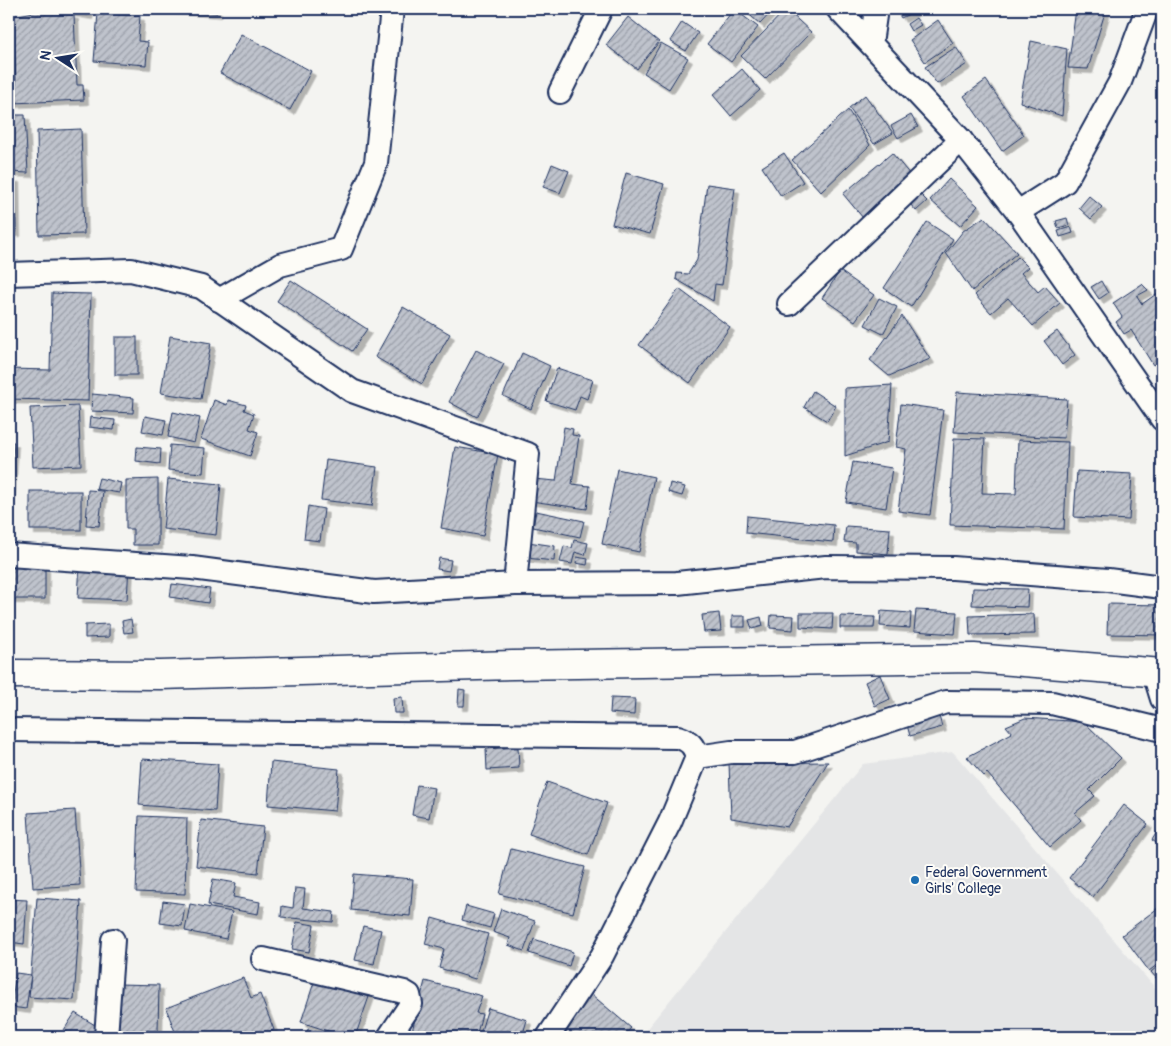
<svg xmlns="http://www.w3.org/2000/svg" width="1171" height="1046" viewBox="0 0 1171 1046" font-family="Pangolin,sans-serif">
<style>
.built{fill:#e4e5e6}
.building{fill:url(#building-hatch);stroke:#1b2f5e;filter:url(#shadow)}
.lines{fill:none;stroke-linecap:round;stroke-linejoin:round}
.street-casing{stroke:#1b2f5e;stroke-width:26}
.secondary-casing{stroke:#1b2f5e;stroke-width:31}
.street{stroke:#fdfcf7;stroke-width:22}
.secondary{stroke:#fdfcf7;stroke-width:28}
.poi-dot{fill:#1f6fb2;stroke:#fdfcf7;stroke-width:2}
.labels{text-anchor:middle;stroke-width:4;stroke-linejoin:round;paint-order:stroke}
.poi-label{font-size:14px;fill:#1b2f5e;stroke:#fdfcf7;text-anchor:start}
</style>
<defs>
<pattern id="building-hatch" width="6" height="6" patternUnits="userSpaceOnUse" patternTransform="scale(1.25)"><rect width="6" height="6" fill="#bfc3cc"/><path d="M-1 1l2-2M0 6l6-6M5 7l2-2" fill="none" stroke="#9a9fa9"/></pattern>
<filter id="shadow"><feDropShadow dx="4.5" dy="4.5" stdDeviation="0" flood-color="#0004"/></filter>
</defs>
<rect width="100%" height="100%" fill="#f4f4f1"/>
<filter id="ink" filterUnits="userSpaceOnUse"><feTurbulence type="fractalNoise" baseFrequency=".02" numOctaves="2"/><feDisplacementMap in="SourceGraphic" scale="10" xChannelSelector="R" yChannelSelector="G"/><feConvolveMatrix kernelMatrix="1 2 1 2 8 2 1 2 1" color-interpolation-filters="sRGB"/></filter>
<g filter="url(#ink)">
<polygon class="built" points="953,752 1162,996 1162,1037 640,1037 863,764"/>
<g class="building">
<polygon points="65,9 89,9 88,15 65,11"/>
<polygon points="161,9 217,9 217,13"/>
<polygon points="734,9 758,27 731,62 707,44"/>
<polygon points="743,9 774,9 760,24"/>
<polygon points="786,9 811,32 765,79 741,56"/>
<polygon points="901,9 919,9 901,18 897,11"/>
<polygon points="1076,9 1106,9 1088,69 1068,68"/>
<polygon points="39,11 74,15 77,85 83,85 84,100 12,103 12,85 16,85 13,16"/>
<polygon points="98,13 140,16 138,41 148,42 146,65 94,61"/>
<polygon points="628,17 659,42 637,69 606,45"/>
<polygon points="916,18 921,25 911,31 907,24"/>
<polygon points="938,20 953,43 925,62 910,40"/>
<polygon points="682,22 698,33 686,51 670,41"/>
<polygon points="241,34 311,71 290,110 220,73"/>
<polygon points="1031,41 1067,49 1062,116 1020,102"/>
<polygon points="661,43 688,58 669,89 644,73"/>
<polygon points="956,47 967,64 937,84 925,67"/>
<polygon points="742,69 760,90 731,116 713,95"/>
<polygon points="986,80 1024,135 1002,151 964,96"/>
<polygon points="865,95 893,133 874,144 849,108"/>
<polygon points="848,110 870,145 821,192 792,160"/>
<polygon points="9,115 25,115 28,173 9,172"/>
<polygon points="911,115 918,127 898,138 891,126"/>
<polygon points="81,129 84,234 39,235 37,131"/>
<polygon points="784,153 803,182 781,196 762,167"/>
<polygon points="892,153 911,176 863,218 843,194"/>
<polygon points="552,164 569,171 560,193 543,187"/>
<polygon points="626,173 664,184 650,234 612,224"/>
<polygon points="9,178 15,178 16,232 9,232"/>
<polygon points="949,179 978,206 960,226 930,200"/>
<polygon points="707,184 735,188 722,285 715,284 713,301 676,279 677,273 688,274 697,260"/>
<polygon points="915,189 927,201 916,211 905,198"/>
<polygon points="1089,196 1102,207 1091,219 1079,208"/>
<polygon points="984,217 1017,253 972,291 946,253 963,231"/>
<polygon points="1067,218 1069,225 1058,228 1056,221"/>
<polygon points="927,222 953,239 911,307 884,288"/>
<polygon points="1071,227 1073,233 1060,237 1058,231"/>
<polygon points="1018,257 1028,267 1021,273 1038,292 1045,286 1060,303 1033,326 1008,298 991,313 975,295"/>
<polygon points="840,271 874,295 855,321 822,298"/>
<polygon points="291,280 367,329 352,351 277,301"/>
<polygon points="1101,281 1108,293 1099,299 1091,287"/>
<polygon points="1142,284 1148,290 1137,296 1142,304 1162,290 1162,359 1153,365 1131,330 1124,334 1116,322 1122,317 1113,303"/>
<polygon points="679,289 730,327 690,383 639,345"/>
<polygon points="52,293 91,294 88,401 9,399 9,369 50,370"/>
<polygon points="879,298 897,307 883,334 865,325"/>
<polygon points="403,307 450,334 422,384 375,357"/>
<polygon points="902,316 930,359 889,376 870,360"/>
<polygon points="1057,331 1075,355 1062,365 1044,341"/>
<polygon points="170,336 211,343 201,399 161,393"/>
<rect x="115" y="337" width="22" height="38"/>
<polygon points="476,350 504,364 477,417 449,402"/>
<polygon points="522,353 550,366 531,409 503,396"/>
<polygon points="557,368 593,380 587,399 580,396 575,410 546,401"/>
<polygon points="892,385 888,442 845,456 845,388"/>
<polygon points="813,391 836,406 827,421 804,407"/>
<polygon points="957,392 1067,399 1064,438 954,432"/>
<polygon points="92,394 134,398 133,413 91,411"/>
<polygon points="214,400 227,405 228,400 246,405 244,410 254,414 249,429 258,432 250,456 201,439"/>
<polygon points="901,404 943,410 930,515 898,511 906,449 896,447"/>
<polygon points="78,406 81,465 33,467 30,408"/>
<polygon points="173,412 200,418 194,443 168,437"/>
<polygon points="145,416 166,420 163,435 142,431"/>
<polygon points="90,417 115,420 114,430 89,427"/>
<polygon points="564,427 573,429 572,435 579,436 572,484 590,486 587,509 531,501 534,479 556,481"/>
<polygon points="954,438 985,439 982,493 1016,494 1018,440 1068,442 1064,529 950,525"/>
<polygon points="9,442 14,442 9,518"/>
<polygon points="170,445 205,448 203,473 168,470"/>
<polygon points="137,447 161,449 160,464 136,461"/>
<polygon points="455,447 498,454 483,536 441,528"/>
<polygon points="326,460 377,467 372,506 321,500"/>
<polygon points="853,462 892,468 886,508 846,502"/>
<polygon points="617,469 654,477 639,552 602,544"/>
<polygon points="1077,471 1132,474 1129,520 1074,517"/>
<polygon points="99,478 121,483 119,493 96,489"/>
<polygon points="158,479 158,545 133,545 133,529 126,529 126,480"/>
<polygon points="168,479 221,484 216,535 163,529"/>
<polygon points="670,483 685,487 682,496 668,492"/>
<polygon points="88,490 103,491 99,526 86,525"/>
<rect x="30" y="491" width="51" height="39"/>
<polygon points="308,506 324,509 320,541 304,539"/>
<polygon points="536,511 584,521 580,537 533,527"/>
<polygon points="747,516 834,525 833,542 746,533"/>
<polygon points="846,526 890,529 888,554 856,551 856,543 844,542"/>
<polygon points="574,540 588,543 585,555 575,552 572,564 560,562 564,546 572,548"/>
<polygon points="528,542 555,546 554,561 526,558"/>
<polygon points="577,557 588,559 587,565 576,563"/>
<polygon points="439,558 451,560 449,571 437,569"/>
<polygon points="80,563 129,565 127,600 78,598"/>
<polygon points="10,567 45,567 45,599 9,599"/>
<polygon points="172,584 210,589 208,603 170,597"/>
<polygon points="973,588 1028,589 1027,607 972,605"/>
<polygon points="1108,604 1162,605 1162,635 1107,634"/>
<polygon points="916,610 957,612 955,634 914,631"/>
<polygon points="881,611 911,613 910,628 880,626"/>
<polygon points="719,613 721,631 704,632 702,615"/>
<polygon points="800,613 833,613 832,629 800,627"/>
<polygon points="1034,614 1035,634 970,635 969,616"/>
<polygon points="771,615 794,616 793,630 770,628"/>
<rect x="732" y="616" width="13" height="11"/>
<polygon points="840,616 875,617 874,628 840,628"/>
<polygon points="761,617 763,626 752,629 749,620"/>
<polygon points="131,619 133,632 124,633 122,621"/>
<polygon points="109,624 109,637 85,638 85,625"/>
<polygon points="880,675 890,699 875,706 865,682"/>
<polygon points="459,689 465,690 464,706 458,706"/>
<polygon points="402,697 403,713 394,713 393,698"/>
<polygon points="611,698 635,699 634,715 610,713"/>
<polygon points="939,716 942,727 910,736 907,725"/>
<polygon points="1025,718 1084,722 1121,758 1089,790 1095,796 1075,813 1081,820 1050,847 987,773 984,776 967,757 1012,733 1006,726"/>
<polygon points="518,747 519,768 487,770 486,749"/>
<polygon points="142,759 218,764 215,811 139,805"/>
<polygon points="271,762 339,769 335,811 268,805"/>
<polygon points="828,762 787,827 731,818 729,763"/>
<polygon points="547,782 607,803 588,855 529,834"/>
<polygon points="417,785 434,788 429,818 412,815"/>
<polygon points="1124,805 1148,824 1093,897 1069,878"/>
<polygon points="75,810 80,885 33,888 28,813"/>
<polygon points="139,816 187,818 185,894 136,892"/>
<polygon points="201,820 263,827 258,873 196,866"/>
<polygon points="1162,824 1162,847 1152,840"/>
<polygon points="511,849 585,867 573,913 499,894"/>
<polygon points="354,874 413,879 410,916 351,910"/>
<polygon points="213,879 236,883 233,897 260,902 258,914 208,905"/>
<polygon points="295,888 305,889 303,908 334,912 333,922 281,917 282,906 293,908"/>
<polygon points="37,898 81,901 74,1000 29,997"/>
<polygon points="9,899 27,900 24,944 9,942"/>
<polygon points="163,901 185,904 182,926 160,923"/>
<polygon points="190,904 232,912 226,939 185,931"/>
<polygon points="1162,905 1162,961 1149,971 1122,935"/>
<polygon points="466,906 494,914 490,928 462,920"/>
<polygon points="501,909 535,921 524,951 508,945 510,938 493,932"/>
<polygon points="432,918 488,934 475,979 439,968 444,949 425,944"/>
<polygon points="297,922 314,925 309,952 292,949"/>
<polygon points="363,926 381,930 374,964 355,960"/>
<polygon points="534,939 573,952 569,966 529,953"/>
<polygon points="1162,963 1162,985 1151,972"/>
<polygon points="16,973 31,975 26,1009 11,1007"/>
<polygon points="317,973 371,991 355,1037 346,1037 301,1022"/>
<polygon points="243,978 251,998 260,994 274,1030 255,1037 177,1037 166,1008"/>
<polygon points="425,981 482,996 476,1013 482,1014 476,1037 438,1037 412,1031"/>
<polygon points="119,984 159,985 158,1031 118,1030"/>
<polygon points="591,994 631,1028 623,1037 570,1037 561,1030"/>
<polygon points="488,1008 527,1020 522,1037 479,1037"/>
<polygon points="75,1013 100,1028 94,1037 76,1037 64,1030"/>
<polygon points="308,1029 339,1037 306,1037"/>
<polygon points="403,1033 420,1036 420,1037 402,1037"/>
</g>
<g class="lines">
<g class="street-casing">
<g id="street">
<polyline points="838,9 961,140 1018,212 1162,419"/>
<polyline points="871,43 876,9"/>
<polyline points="560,92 601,9"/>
<polyline points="1018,212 1065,182 1120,82 1147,9"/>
<polyline points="9,274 131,270 201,287 352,391 528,454 515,584"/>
<polyline points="219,300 280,265 341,249 376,163 392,9"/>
<polyline points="789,304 961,140"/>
<polyline points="9,555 192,568 374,592 515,584 677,583 826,567 953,568 1108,580 1162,587"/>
<polyline points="1154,673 1162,699"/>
<path d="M 9,730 L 678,737 C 690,741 694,746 697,757 L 670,822 L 602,956 L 548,1037"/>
<polyline points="697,757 731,752 795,752 946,702 1052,703 1162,730"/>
<polyline points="263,959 404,992 409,995 411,1004 389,1037"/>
<polyline points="106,1037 113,940"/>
</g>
</g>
<g class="secondary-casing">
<polyline id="secondary" points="9,674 160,675 513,665 974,658 1162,673"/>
</g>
<use href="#street" class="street"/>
<use href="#secondary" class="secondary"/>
</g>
</g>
<circle class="poi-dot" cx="915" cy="880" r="5"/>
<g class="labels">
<g class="poi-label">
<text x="925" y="877">Federal Government<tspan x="925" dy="16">Girls' College</tspan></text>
</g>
</g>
<rect width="1171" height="1046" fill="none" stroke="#fdfcf7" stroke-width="30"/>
<rect x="15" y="15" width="1141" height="1016" fill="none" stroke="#1b2f5e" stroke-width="2" filter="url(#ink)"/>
<g transform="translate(58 58) rotate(282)" stroke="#fdfcf7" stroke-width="4" paint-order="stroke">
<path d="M0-4L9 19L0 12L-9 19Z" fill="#1b2f5e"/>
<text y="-8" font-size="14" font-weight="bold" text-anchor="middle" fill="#1b2f5e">N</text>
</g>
</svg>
